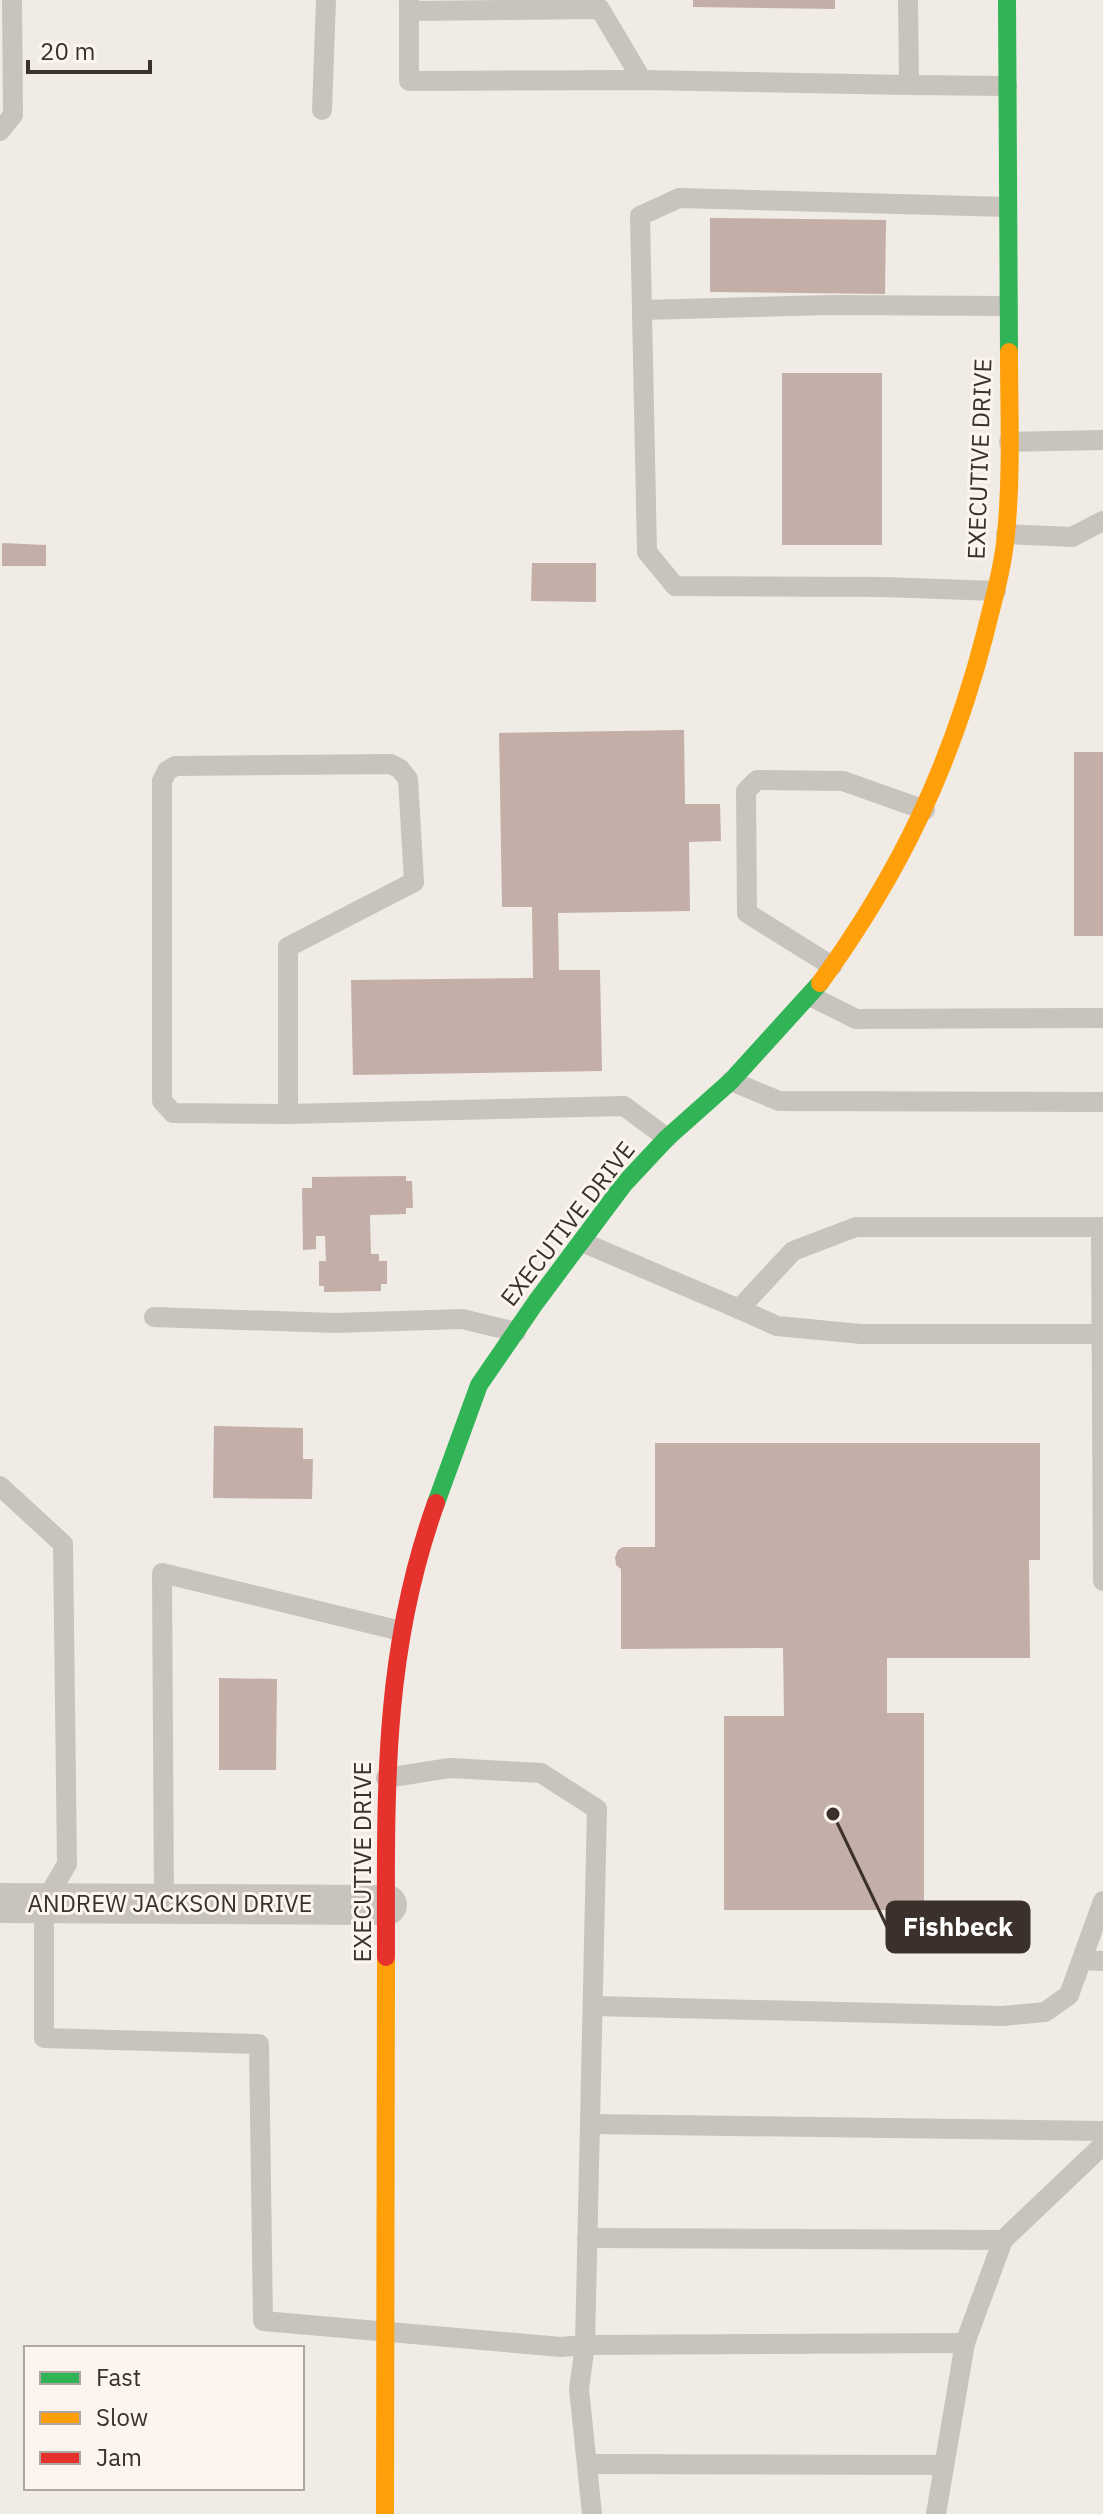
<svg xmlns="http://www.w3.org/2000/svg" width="1103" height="2514" viewBox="0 0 1103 2514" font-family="'IBM Plex Sans',sans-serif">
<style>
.building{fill:#c3afa7}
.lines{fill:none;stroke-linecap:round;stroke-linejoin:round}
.lane{stroke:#c9c3be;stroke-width:20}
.street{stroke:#c9c3be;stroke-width:40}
.fast{stroke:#30b455;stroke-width:18}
.slow{stroke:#ff9f0a;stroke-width:18}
.jam{stroke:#e5322d;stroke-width:18}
.labels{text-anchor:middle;stroke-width:6;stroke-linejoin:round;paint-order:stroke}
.street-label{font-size:24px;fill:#3b302b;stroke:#fbf5ee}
.leader{fill:none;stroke:#3b302b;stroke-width:3}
.callout-dot{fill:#3b302b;stroke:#fbf5ee;stroke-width:3}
.callout{fill:#3b302b;stroke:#3b302b;stroke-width:3}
.callout-label{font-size:26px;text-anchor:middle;font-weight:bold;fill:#fff}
</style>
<rect width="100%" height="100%" fill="#f0ebe5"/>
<g class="building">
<polygon points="693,0 835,0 835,9 693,7"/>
<polygon points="710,218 886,220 885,294 710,292"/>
<rect x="782" y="373" width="100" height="172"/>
<polygon points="2,543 46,545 46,566 2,566"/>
<polygon points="532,563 596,563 596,602 531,601"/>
<polygon points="684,730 685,804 720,804 721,841 689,842 690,911 558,913 559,970 600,970 602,1071 353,1075 351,980 533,978 532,907 502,907 499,733"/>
<rect x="1074" y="752" width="29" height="184"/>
<polygon points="406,1176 406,1181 412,1181 413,1208 406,1208 406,1214 370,1215 371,1254 379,1254 379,1261 387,1261 387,1284 381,1284 381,1291 324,1292 324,1286 319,1286 319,1261 326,1261 325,1236 316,1236 316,1249 303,1250 302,1188 312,1188 312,1177"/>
<polygon points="214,1426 303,1428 303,1459 313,1459 312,1499 213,1498"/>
<polygon points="655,1443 1040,1443 1040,1560 1029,1560 1030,1658 887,1658 887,1713 924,1713 924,1910 724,1910 724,1716 784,1716 783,1648 621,1649 621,1569 616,1565 615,1557 618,1550 623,1547 655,1547"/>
<polygon points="219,1678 277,1679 276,1770 219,1770"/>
</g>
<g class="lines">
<g class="lane">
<polyline points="409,0 409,81 642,80 909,85"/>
<polyline points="908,0 909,85 1007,86"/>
<polyline points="409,11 600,9 642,80"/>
<polyline points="322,110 326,0"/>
<polyline points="0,131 13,115 12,0"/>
<polyline points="643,310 832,305 1008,306"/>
<polyline points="1009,442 1103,440"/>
<polyline points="1006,534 1072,537 1103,521"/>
<polyline points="996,591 883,587 675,586 647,552 640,216 679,198 1007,207"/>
<polyline points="832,966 747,913 746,791 757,780 843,781 925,810"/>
<polyline points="810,996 856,1019 1103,1018"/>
<polyline points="731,1081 779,1101 1103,1102"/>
<polyline points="288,1114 288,947 414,882 408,779 400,769 391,764 175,766 167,771 162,781 162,1101 173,1113 288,1114 624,1106 667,1138"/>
<polyline points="1101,1227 1103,1581"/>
<polyline points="582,1242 739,1309 793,1251 856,1227 1103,1227"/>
<polyline points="739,1309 777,1326 861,1334 1103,1334"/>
<polyline points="154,1317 335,1323 462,1319 516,1332"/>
<polyline points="0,1486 63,1544 67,1864 44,1903 44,2038 259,2044 263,2321 561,2347 585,2345 579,2389 592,2514"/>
<polyline points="386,1778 450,1768 541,1773 597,1809 585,2345 965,2343"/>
<polyline points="164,1904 162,1573 401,1631"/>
<polyline points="1083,1960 1103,1961"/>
<polyline points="593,2006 1003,2016 1045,2012 1069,1995 1103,1901"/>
<polyline points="590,2124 1103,2131"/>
<polyline points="587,2238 1003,2240"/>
<polyline points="587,2464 944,2465"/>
<polyline points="936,2514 965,2343 1003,2240 1103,2145"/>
</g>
<polyline class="street" points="0,1903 387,1905"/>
<g class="fast">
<polyline points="1007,0 1009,352"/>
<polyline points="436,1503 479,1385 536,1302 624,1184 667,1138 731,1081 820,983"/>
</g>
<g class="slow">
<path d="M 820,983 C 900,873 951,766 985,634 C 993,601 1003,568 1006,534 C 1012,474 1009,412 1009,352"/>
<polyline points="385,2514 386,1957"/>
</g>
<path class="jam" d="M 386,1957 C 386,1798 381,1656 436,1503"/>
</g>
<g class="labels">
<g class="street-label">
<text transform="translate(980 459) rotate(-88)" y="8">EXECUTIVE DRIVE</text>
<text transform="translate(568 1224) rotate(-52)" y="8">EXECUTIVE DRIVE</text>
<text transform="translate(363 1862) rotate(-90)" y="8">EXECUTIVE DRIVE</text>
<text x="170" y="1912">ANDREW JACKSON DRIVE</text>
</g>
</g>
<path class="leader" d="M833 1814L887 1927"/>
<circle class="callout-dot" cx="833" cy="1814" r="8"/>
<rect class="callout" x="887" y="1902" width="142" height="50" rx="8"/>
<g class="callout-label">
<text x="958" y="1936">Fishbeck</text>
</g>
<rect x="24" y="2346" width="280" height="144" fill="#fbf5ee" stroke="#aea6a0" stroke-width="2"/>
<rect x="40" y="2372" width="40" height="12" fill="#30b455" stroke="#aea6a0" stroke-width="2"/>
<text x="96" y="2386" font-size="24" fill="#3b302b">Fast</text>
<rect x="40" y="2412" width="40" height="12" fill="#ff9f0a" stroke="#aea6a0" stroke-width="2"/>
<text x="96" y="2426" font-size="24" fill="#3b302b">Slow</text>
<rect x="40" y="2452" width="40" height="12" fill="#e5322d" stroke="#aea6a0" stroke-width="2"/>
<text x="96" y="2466" font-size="24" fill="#3b302b">Jam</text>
<path d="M28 60v12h122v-12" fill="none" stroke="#3b302b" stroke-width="4"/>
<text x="40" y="60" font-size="24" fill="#3b302b" stroke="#fbf5ee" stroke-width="6" paint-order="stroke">20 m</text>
</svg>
